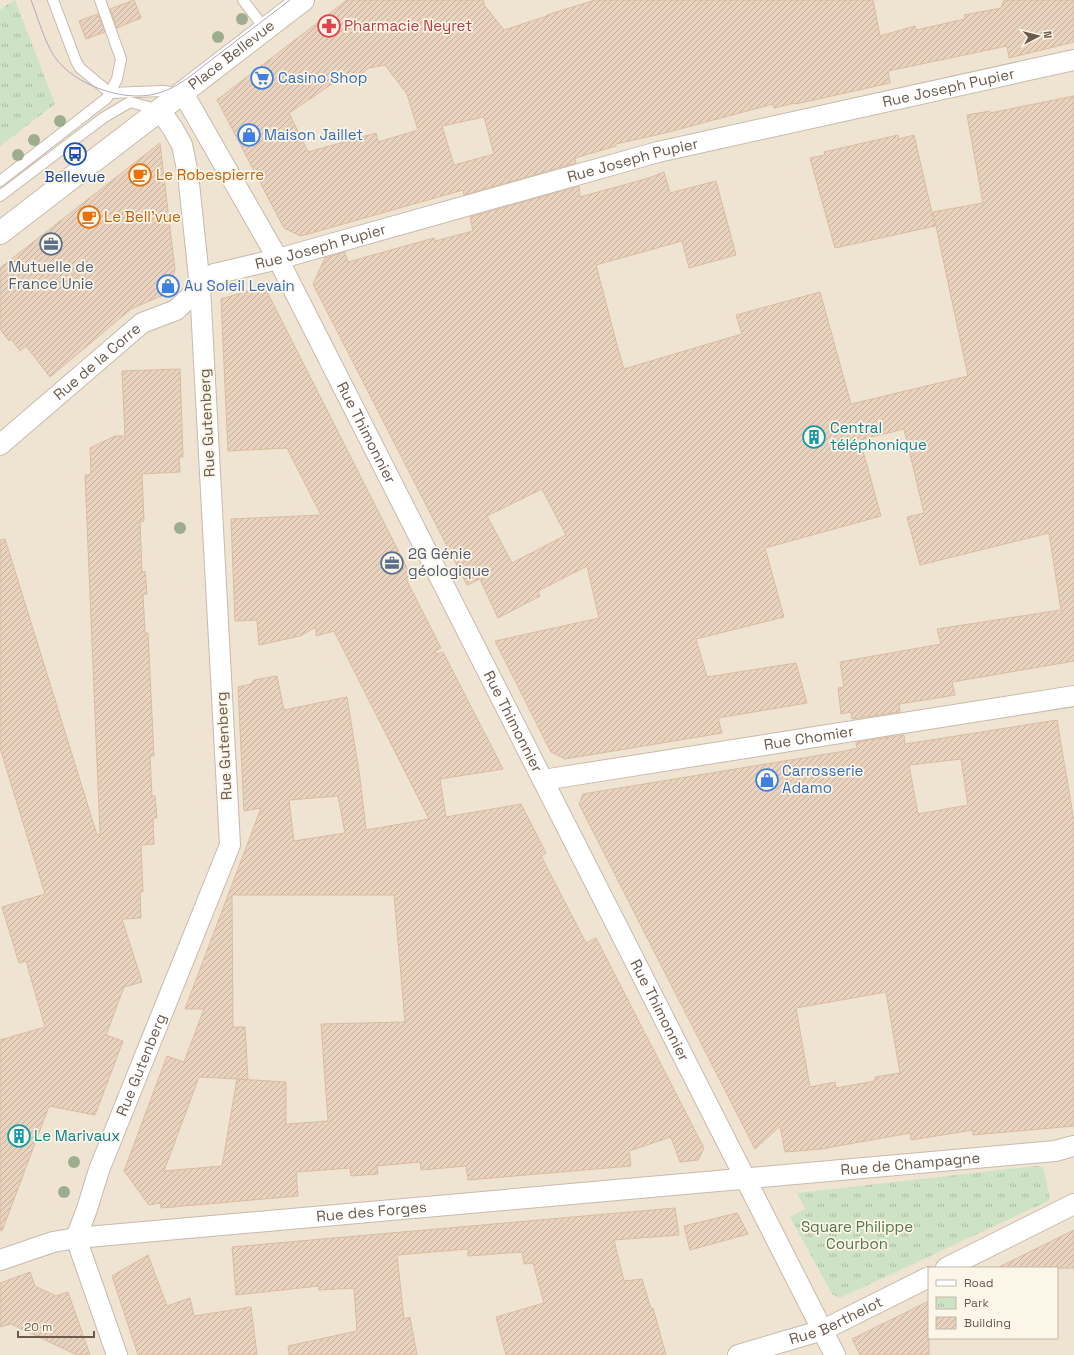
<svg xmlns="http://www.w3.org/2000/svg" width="1074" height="1355" viewBox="0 0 1074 1355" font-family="'Space Grotesk',sans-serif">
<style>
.residential{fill:#efe4d2;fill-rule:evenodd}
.park{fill:url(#park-tufts)}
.building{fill:url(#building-hatch);stroke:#dabca1;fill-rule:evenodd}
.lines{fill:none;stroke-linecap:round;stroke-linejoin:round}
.lane-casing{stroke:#c7baac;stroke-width:12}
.street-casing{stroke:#c7baac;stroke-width:22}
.secondary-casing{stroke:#cabbaa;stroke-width:24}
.lane{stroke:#fff;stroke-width:10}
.street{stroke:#fff;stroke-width:20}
.secondary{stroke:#fff;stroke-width:22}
.tram{stroke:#b5a4bf;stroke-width:1}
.tree{fill:#9dae8e}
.labels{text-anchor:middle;stroke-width:3.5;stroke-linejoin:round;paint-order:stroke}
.health-label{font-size:15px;fill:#be3a42;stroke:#fcf6e8;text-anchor:start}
.street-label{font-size:15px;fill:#6c5b4d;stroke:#fcf6e8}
.shop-label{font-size:15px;fill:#366cbe;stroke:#fcf6e8;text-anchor:start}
.food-label{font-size:15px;fill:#c56008;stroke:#fcf6e8;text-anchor:start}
.transit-label{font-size:15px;fill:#164399;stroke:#fcf6e8}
.service-label{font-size:15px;fill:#4e5e75;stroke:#fcf6e8}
.culture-label{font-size:15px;fill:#0d838f;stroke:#fcf6e8;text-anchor:start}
.park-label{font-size:15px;fill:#537749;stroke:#fcf6e8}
</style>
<defs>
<pattern id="park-tufts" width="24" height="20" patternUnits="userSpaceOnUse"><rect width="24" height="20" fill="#cee3c4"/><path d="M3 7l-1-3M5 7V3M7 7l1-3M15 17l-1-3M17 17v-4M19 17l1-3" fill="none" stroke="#abbba1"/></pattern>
<pattern id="building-hatch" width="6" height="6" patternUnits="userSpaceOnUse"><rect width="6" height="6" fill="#ead3be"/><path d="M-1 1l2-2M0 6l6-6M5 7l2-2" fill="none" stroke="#c2ae9d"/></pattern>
</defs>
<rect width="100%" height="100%" fill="#f8f2e3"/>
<path class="residential" d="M 0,0 L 1074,0 L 1074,1355 L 0,1355 ZM 929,1268 L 1057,1268 L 1057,1338 L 929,1338 Z"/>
<g class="park">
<polygon points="14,0 15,0 55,104 0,146 0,10"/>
<polygon points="1035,1166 1043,1167 1050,1199 1044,1203 842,1297 837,1297 832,1294 790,1217 805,1209 797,1193"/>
</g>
<g class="building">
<polygon points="134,0 141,18 117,28 110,9"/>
<path d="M 347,0 L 483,0 L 485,6 L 504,30 L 547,16 L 547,15 L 595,0 L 873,0 L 880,36 L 915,26 L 916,30 L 965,19 L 964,15 L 1001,8 L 1004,0 L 1074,0 L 1074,42 L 1009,58 L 1007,46 L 888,71 L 890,83 L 796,104 L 795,103 L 774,108 L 773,104 L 665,133 L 616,144 L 616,146 L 575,158 L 576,163 L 464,195 L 463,190 L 301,236 L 284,228 L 217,100 ZM 385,65 L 407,94 L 418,130 L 378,142 L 376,133 L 308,152 L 289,113 L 351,71 L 356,78 L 369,68 ZM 484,117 L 494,154 L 454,165 L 442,126 Z"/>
<polygon points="98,14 105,32 86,39 79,21"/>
<path d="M 1074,96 L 1074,661 L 952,682 L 955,695 L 899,704 L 900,712 L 852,719 L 851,712 L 841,714 L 838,688 L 844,687 L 840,662 L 941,644 L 937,629 L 1061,610 L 1049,533 L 920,565 L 907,517 L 924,513 L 904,429 L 860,440 L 881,516 L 765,548 L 784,617 L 696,639 L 707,677 L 796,663 L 807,703 L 718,718 L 722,733 L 565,759 L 551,752 L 495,641 L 599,618 L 587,566 L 538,591 L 540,596 L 498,618 L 480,579 L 467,585 L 313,284 L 325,258 L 345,252 L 348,262 L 434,238 L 435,241 L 473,231 L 470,217 L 579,186 L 580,197 L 649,178 L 664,172 L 670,193 L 716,181 L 736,255 L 689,268 L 682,241 L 596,265 L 618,349 L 624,369 L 742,334 L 736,315 L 820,292 L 851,404 L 968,376 L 933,212 L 983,203 L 967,115 L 990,111 L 990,113 ZM 542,489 L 566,535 L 512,563 L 487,516 Z"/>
<polygon points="898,135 899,139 914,135 935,226 835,248 810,158 825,155 824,152"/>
<polygon points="160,143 175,270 168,293 131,309 50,377 26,346 20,351 11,339 9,341 0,329 0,268"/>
<path d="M 264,286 L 412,578 L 407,581 L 441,648 L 435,651 L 436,654 L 443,652 L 503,769 L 440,779 L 446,817 L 521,804 L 546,853 L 541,856 L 586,943 L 596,938 L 704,1148 L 698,1160 L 680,1162 L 671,1137 L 629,1151 L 631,1166 L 468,1180 L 466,1166 L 421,1170 L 420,1162 L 377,1166 L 378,1174 L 351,1176 L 350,1168 L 296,1172 L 298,1196 L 161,1208 L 161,1203 L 149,1205 L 124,1171 L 167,1056 L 184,1062 L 204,1009 L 185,1009 L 261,808 L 244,811 L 238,687 L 251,684 L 254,680 L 277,676 L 284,710 L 347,697 L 360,778 L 366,830 L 429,819 L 334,631 L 316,636 L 316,627 L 300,636 L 259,645 L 257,620 L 235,621 L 231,519 L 321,515 L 287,448 L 228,451 L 221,299 ZM 338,796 L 345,833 L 294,841 L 289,800 ZM 232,895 L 394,895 L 405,1022 L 321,1024 L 328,1121 L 286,1124 L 286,1082 L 238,1079 L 248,1080 L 245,1027 L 233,1027 ZM 199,1077 L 237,1079 L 222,1166 L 164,1171 Z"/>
<polygon points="180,369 183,457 179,457 180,472 142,474 144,521 140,522 142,572 145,571 147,594 143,594 145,633 148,633 154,756 150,756 152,796 155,796 157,818 153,818 154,844 141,845 143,892 140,892 141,918 122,919 142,982 124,987 106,1035 123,1041 95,1115 49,1106 2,1231 0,1230 0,1040 45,1027 26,961 19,963 2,907 45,894 0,748 0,540 5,539 97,835 100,834 85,475 91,474 90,448 115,436 125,436 122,371"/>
<path d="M 1057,720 L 1074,821 L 1074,1126 L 973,1135 L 973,1130 L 911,1140 L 910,1133 L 821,1149 L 785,1152 L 780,1126 L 755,1149 L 579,804 L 583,794 L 845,751 L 857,748 L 856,742 L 904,735 L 905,744 ZM 961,759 L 968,805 L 918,814 L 909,765 ZM 886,992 L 900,1073 L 875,1077 L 875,1081 L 836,1088 L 835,1082 L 810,1087 L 796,1008 Z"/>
<polygon points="675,1208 679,1235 614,1240 624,1281 642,1279 651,1309 653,1308 666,1355 506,1355 496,1317 544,1303 533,1263 524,1264 522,1252 468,1256 468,1249 397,1255 404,1319 410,1317 417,1355 289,1355 288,1346 357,1331 354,1288 319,1290 319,1286 236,1295 232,1247"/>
<polygon points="737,1213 748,1234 690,1250 684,1226"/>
<polygon points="1074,1230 1074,1268 997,1268"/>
<polygon points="148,1255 167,1306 190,1298 194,1316 251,1307 257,1355 138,1355 112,1276"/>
<polygon points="30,1272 35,1286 56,1296 68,1292 90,1355 77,1355 11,1324 0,1327 0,1283"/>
<polygon points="929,1301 929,1355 860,1355 852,1339"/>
</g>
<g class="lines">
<g class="lane-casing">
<g id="lane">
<polyline points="53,0 76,61 80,68 110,93 163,91 179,93"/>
<polyline points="243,0 265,29"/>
<polyline points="0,181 107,98 117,79 121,59 100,0"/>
<polyline points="0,196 103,118 130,102 160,110"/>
</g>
</g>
<g class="street-casing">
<g id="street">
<path id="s1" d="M 183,93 L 278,259 L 835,1355"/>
<path id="s2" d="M 0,445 L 142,323 L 176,310 L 214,274 L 278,259 L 658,152 L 1074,60"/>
<path id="s3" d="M 543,780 L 1074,696"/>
<path id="s4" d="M 0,1260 L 53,1242 L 76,1238 L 1055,1151 L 1074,1146"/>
<polyline points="946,1268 1074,1204"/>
<path id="s5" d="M 117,1355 L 76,1238 L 87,1209 L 99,1170 L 230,845 L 200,287 L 188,174 L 182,145 L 173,129 L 160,110"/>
<path id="s6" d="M 738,1355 L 823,1330 L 929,1277"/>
</g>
</g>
<g class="secondary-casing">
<g id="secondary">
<path id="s7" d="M 0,233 L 303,0"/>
</g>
</g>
<use href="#lane" class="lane"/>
<use href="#street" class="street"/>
<use href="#secondary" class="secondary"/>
<path class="tram" d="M 31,0 C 38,18 44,40 54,56 C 65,72 82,82 100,89 C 120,96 142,99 162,92 C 182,85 199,69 215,57 C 240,38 265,19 290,0"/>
</g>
<g class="tree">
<circle cx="242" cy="19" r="6"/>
<circle cx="218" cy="37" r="6"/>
<circle cx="60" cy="121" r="6"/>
<circle cx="34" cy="140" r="6"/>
<circle cx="18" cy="155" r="6"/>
<circle cx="180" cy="528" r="6"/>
<circle cx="74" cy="1162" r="6"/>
<circle cx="64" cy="1192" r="6"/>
</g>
<defs>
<g id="pharmacy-ring" transform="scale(1.15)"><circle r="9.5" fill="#fcf6e8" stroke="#e0444e" stroke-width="1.5"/><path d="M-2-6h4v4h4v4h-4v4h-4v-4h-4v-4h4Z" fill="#e0444e"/></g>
<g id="supermarket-ring" transform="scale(1.15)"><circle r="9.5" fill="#fcf6e8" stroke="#3f7fe0" stroke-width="1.5"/><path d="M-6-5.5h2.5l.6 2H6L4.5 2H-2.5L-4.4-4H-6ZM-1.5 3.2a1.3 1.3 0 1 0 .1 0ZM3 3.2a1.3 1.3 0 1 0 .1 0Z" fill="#3f7fe0"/></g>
<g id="shop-ring" transform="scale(1.15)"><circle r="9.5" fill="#fcf6e8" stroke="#3f7fe0" stroke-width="1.5"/><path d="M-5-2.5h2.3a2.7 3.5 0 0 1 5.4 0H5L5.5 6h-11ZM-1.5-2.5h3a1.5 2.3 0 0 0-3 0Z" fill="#3f7fe0"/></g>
<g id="bus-ring" transform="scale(1.15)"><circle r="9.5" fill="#fcf6e8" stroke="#1a4fb4" stroke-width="1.5"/><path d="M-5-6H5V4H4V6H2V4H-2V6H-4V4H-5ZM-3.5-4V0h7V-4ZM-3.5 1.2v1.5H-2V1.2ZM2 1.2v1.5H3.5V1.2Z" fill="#1a4fb4"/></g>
<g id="cafe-ring" transform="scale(1.15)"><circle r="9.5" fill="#fcf6e8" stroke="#e8710a" stroke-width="1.5"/><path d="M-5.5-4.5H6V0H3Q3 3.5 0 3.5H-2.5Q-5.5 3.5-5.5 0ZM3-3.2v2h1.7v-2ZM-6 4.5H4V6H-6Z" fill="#e8710a"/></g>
<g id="office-ring" transform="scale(1.15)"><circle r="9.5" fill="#fcf6e8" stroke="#5c6f8a" stroke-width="1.5"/><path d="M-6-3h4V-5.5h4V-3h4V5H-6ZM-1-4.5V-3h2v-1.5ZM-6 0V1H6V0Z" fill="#5c6f8a"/></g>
<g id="building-ring" transform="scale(1.15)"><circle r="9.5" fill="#fcf6e8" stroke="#0f9aa8" stroke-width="1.5"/><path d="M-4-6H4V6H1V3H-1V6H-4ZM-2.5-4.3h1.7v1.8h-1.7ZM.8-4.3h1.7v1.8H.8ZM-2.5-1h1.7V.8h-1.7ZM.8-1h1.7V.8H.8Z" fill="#0f9aa8"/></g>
</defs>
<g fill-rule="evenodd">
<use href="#pharmacy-ring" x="329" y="26"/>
<use href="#supermarket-ring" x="262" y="78"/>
<use href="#shop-ring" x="249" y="135"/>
<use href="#bus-ring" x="75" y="154"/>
<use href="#cafe-ring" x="140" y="175"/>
<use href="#cafe-ring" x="89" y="217"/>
<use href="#office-ring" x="51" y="244"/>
<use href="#shop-ring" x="168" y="286"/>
<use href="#building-ring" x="814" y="437"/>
<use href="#office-ring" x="392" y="563"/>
<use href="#shop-ring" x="767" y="780"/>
<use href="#building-ring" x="19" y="1136"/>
</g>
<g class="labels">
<g class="health-label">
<text x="344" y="31">Pharmacie Neyret</text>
</g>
<g class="street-label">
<text dy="5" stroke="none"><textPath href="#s7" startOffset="292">Place Bellevue</textPath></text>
<text dy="5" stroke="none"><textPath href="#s2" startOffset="1034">Rue Joseph Pupier</textPath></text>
<text dy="5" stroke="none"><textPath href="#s2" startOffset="710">Rue Joseph Pupier</textPath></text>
<text dy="5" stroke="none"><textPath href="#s2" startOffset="386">Rue Joseph Pupier</textPath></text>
<text dy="5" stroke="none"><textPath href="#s2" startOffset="128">Rue de la Corre</textPath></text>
<text transform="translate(207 423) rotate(-93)" y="5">Rue Gutenberg</text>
<text dy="5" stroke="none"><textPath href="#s1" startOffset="386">Rue Thimonnier</textPath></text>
<text dy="5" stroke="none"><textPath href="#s1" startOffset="710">Rue Thimonnier</textPath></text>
<text dy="5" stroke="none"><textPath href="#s3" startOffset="269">Rue Chomier</textPath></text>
<text transform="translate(224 746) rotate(-93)" y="5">Rue Gutenberg</text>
<text dy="5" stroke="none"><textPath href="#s1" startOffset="1034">Rue Thimonnier</textPath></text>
<text dy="5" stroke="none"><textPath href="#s5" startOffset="309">Rue Gutenberg</textPath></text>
<text dy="5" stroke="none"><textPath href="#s4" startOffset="917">Rue de Champagne</textPath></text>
<text dy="5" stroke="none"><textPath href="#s4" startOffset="376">Rue des Forges</textPath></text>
<text dy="5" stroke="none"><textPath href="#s6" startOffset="104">Rue Berthelot</textPath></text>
</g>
<g class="shop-label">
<text x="278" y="83">Casino Shop</text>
<text x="264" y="140">Maison Jaillet</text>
<text x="184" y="291">Au Soleil Levain</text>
<text x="782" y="776">Carrosserie<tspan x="782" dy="17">Adamo</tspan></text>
</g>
<g class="food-label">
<text x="156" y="180">Le Robespierre</text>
<text x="104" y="222">Le Bell'vue</text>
</g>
<g class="transit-label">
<text x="75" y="182">Bellevue</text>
</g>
<g class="service-label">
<text x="51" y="272">Mutuelle de<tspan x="51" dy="17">France Unie</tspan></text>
<text x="408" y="559" text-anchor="start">2G Génie<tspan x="408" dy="17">géologique</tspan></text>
</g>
<g class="culture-label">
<text x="830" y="433">Central<tspan x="830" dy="17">téléphonique</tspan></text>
<text x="34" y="1141">Le Marivaux</text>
</g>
<g class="park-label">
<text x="857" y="1232">Square Philippe<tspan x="857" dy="17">Courbon</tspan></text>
</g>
</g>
<rect x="928" y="1267" width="130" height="72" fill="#fcf6e8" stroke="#c2b8aa"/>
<rect x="936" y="1280" width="20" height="6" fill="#ffffff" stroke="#c2b8aa"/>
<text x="964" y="1287" font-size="12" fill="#6c5b4d">Road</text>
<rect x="936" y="1297" width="20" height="12" fill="url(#park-tufts)" stroke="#c2b8aa"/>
<text x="964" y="1307" font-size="12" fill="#6c5b4d">Park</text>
<rect x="936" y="1317" width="20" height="12" fill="url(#building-hatch)" stroke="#c2b8aa"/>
<text x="964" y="1327" font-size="12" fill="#6c5b4d">Building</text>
<g transform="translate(1038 36) rotate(83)" stroke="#fcf6e8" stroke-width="3" paint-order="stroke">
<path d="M0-3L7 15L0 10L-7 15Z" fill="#6c5b4d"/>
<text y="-6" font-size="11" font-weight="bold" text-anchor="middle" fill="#6c5b4d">N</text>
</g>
<path d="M18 1331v6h76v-6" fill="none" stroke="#6c5b4d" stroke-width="2"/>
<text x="24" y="1331" font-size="12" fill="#6c5b4d" stroke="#fcf6e8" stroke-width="3" paint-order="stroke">20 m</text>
</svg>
